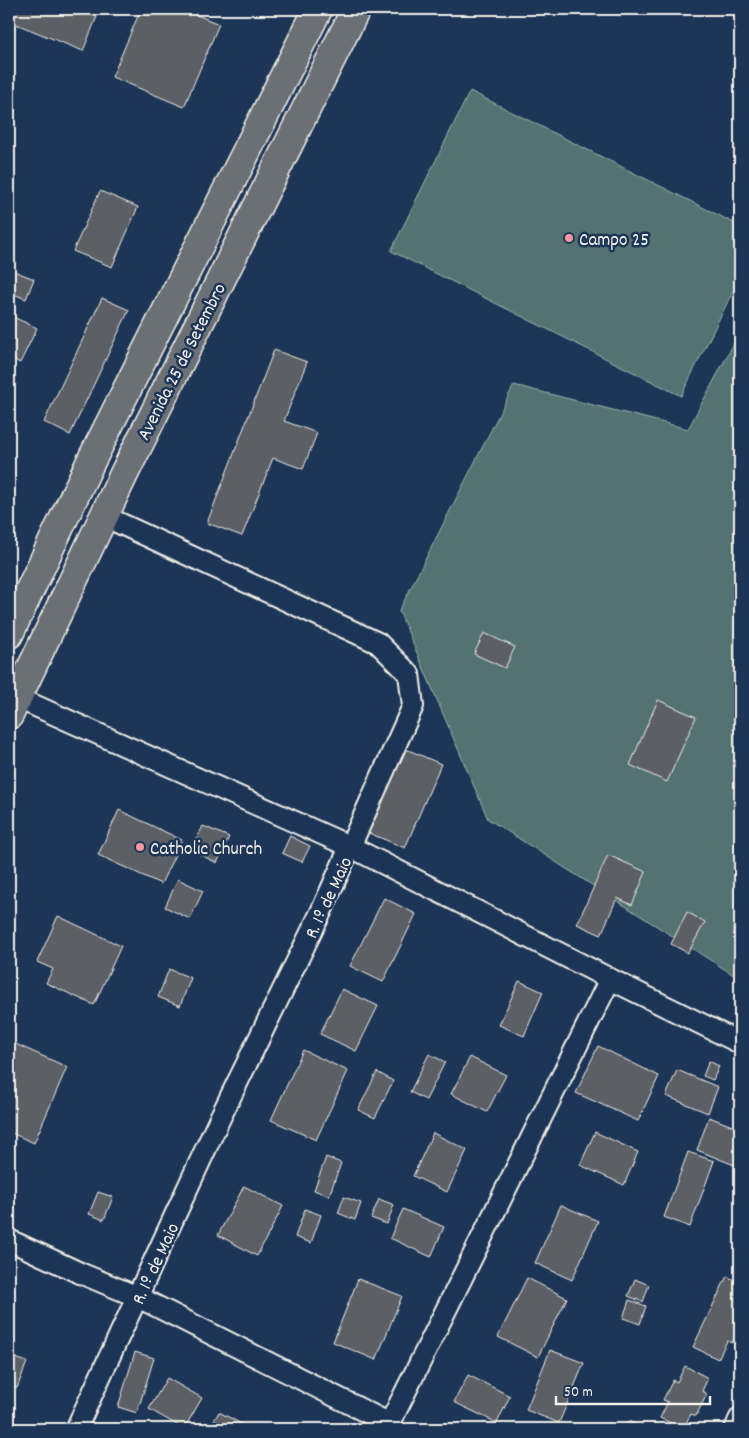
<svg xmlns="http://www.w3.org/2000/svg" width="749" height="1438" viewBox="0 0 749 1438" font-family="Dekko,sans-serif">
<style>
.green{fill:#527271;stroke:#a3b2ac}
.building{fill:#5c6066;stroke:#f4f1e8}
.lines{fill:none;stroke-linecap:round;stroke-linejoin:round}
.minor-casing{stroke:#f4f1e8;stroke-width:24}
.trunk-casing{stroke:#f4f1e8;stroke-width:31}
.minor{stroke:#1d3557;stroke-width:20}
.trunk{stroke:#6b6f75;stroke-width:28}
.poi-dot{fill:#ff9aa2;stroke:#1d3557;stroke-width:2}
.labels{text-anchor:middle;stroke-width:5;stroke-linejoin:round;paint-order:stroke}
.poi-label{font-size:19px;fill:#f4f1e8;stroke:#1d3557;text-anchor:start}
.street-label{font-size:19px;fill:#f4f1e8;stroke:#1d3557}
</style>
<rect width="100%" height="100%" fill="#1d3557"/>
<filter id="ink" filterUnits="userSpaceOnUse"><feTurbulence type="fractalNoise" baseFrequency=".02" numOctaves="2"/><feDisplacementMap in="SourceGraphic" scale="10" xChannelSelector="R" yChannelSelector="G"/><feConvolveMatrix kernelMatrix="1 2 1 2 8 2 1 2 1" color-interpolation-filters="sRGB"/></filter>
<g filter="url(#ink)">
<g class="green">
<polygon points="470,91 740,226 740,277 681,396 391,251"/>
<polygon points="740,332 740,979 488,819 399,611 514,385 688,429"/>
</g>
<g class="building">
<polygon points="16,9 100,9 83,51 11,22"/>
<polygon points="141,9 182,9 219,24 184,107 112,77"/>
<polygon points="100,191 138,207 112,267 73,251"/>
<polygon points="9,269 34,279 26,299 9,292"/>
<polygon points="102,298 129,310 70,435 44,422"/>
<polygon points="9,315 37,328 20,363 9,357"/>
<polygon points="274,350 307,362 284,421 317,433 303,469 273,458 242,536 207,523"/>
<polygon points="484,633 515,647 505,668 474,654"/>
<polygon points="658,700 696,717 667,782 630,765"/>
<polygon points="399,746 441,764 405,848 364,831"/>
<polygon points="119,810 182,840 161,884 98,855"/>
<polygon points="203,826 229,837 217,863 191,850"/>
<polygon points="290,836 310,846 302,862 282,853"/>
<polygon points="608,855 646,872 632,905 617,898 601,935 577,924"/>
<polygon points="178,879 203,891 190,919 165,907"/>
<polygon points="384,898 416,914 383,982 350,966"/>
<polygon points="687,912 705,922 688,953 671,944"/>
<polygon points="58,916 121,946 94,1005 46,983 53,969 37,962"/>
<polygon points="169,969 191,978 180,1006 158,997"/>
<polygon points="519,981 543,992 524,1036 499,1025"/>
<polygon points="342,989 378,1006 356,1051 320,1034"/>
<polygon points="9,1041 67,1067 34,1143 9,1132 9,1115 10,1111 9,1111"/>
<polygon points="598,1046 659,1076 638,1121 576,1093"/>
<polygon points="303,1050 348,1071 316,1140 271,1120"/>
<polygon points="429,1054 445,1062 426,1100 410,1092"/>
<polygon points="470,1057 506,1075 487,1112 451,1094"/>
<polygon points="709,1061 719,1066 713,1080 703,1076"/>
<polygon points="677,1070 718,1087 708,1113 666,1096"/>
<polygon points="377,1072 393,1081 375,1118 358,1110"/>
<polygon points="709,1117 740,1129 740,1149 734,1165 697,1150"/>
<polygon points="595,1132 638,1152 624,1185 580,1165"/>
<polygon points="433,1133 467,1150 447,1192 413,1176"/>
<polygon points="688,1152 714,1161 690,1227 664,1217"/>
<polygon points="326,1157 341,1163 329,1196 314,1190"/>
<polygon points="244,1186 283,1206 257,1256 218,1235"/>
<polygon points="98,1192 113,1197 104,1220 89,1214"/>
<polygon points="344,1197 361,1203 355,1220 338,1213"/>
<polygon points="379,1199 394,1205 387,1224 371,1218"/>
<polygon points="561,1205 598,1221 572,1280 535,1263"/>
<polygon points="305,1209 321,1215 311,1243 295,1237"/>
<polygon points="403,1209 444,1227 431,1257 390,1238"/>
<polygon points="727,1276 740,1283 740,1326 732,1343 727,1341 718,1359 693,1347"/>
<polygon points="527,1278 567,1298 538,1357 498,1337"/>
<polygon points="358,1279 402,1296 376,1360 333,1342"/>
<polygon points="635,1279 649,1285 643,1302 628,1296"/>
<polygon points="629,1300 646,1306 640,1324 623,1318"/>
<polygon points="550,1350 584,1363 559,1423 526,1410"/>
<polygon points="135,1352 154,1358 137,1413 118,1407"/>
<polygon points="13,1357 27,1362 17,1388 9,1385 9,1369"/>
<polygon points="685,1366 708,1378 702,1391 707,1394 696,1416 691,1414 683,1429 660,1418 668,1402 663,1400 673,1380 677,1382"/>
<polygon points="468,1375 510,1396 497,1423 454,1402"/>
<polygon points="167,1378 202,1398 184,1429 149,1409"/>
<polygon points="219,1412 247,1427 246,1429 209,1429"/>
<polygon points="628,1421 647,1429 624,1429"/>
</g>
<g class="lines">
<g class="minor-casing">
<g id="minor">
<polyline points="9,694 351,847 610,979 740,1043"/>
<polyline points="9,1240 80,1273 138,1297 390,1424"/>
<polyline points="76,1429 220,1118 321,912 413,706 409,674 378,643 104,516"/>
<polyline points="387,1429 610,979"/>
<polyline points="735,1429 740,1418"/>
</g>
</g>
<g class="trunk-casing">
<g id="trunk">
<polyline points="9,634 91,461 318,9"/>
<polyline points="9,715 124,474 356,9"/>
</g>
</g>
<use href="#minor" class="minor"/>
<use href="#trunk" class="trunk"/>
</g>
</g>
<g class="poi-dot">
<circle cx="569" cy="238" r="5"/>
<circle cx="140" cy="847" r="5"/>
</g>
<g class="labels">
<g class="poi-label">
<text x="579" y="245">Campo 25</text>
<text x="150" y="854">Catholic Church</text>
</g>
<g class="street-label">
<text transform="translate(180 361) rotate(-63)" y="7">Avenida 25 de Setembro</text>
<text transform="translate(327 897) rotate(-65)" y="7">R. 1º de Maio</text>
<text transform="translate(154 1263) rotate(-65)" y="7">R. 1º de Maio</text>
</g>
</g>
<rect width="749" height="1438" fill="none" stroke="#1d3557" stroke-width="30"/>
<rect x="15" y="15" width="719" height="1408" fill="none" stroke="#f4f1e8" stroke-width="2" filter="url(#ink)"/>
<path d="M556 1396v8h154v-8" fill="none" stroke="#f4f1e8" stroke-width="2.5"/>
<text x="564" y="1396" font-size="15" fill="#f4f1e8" stroke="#1d3557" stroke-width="4" paint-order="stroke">50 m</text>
</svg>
